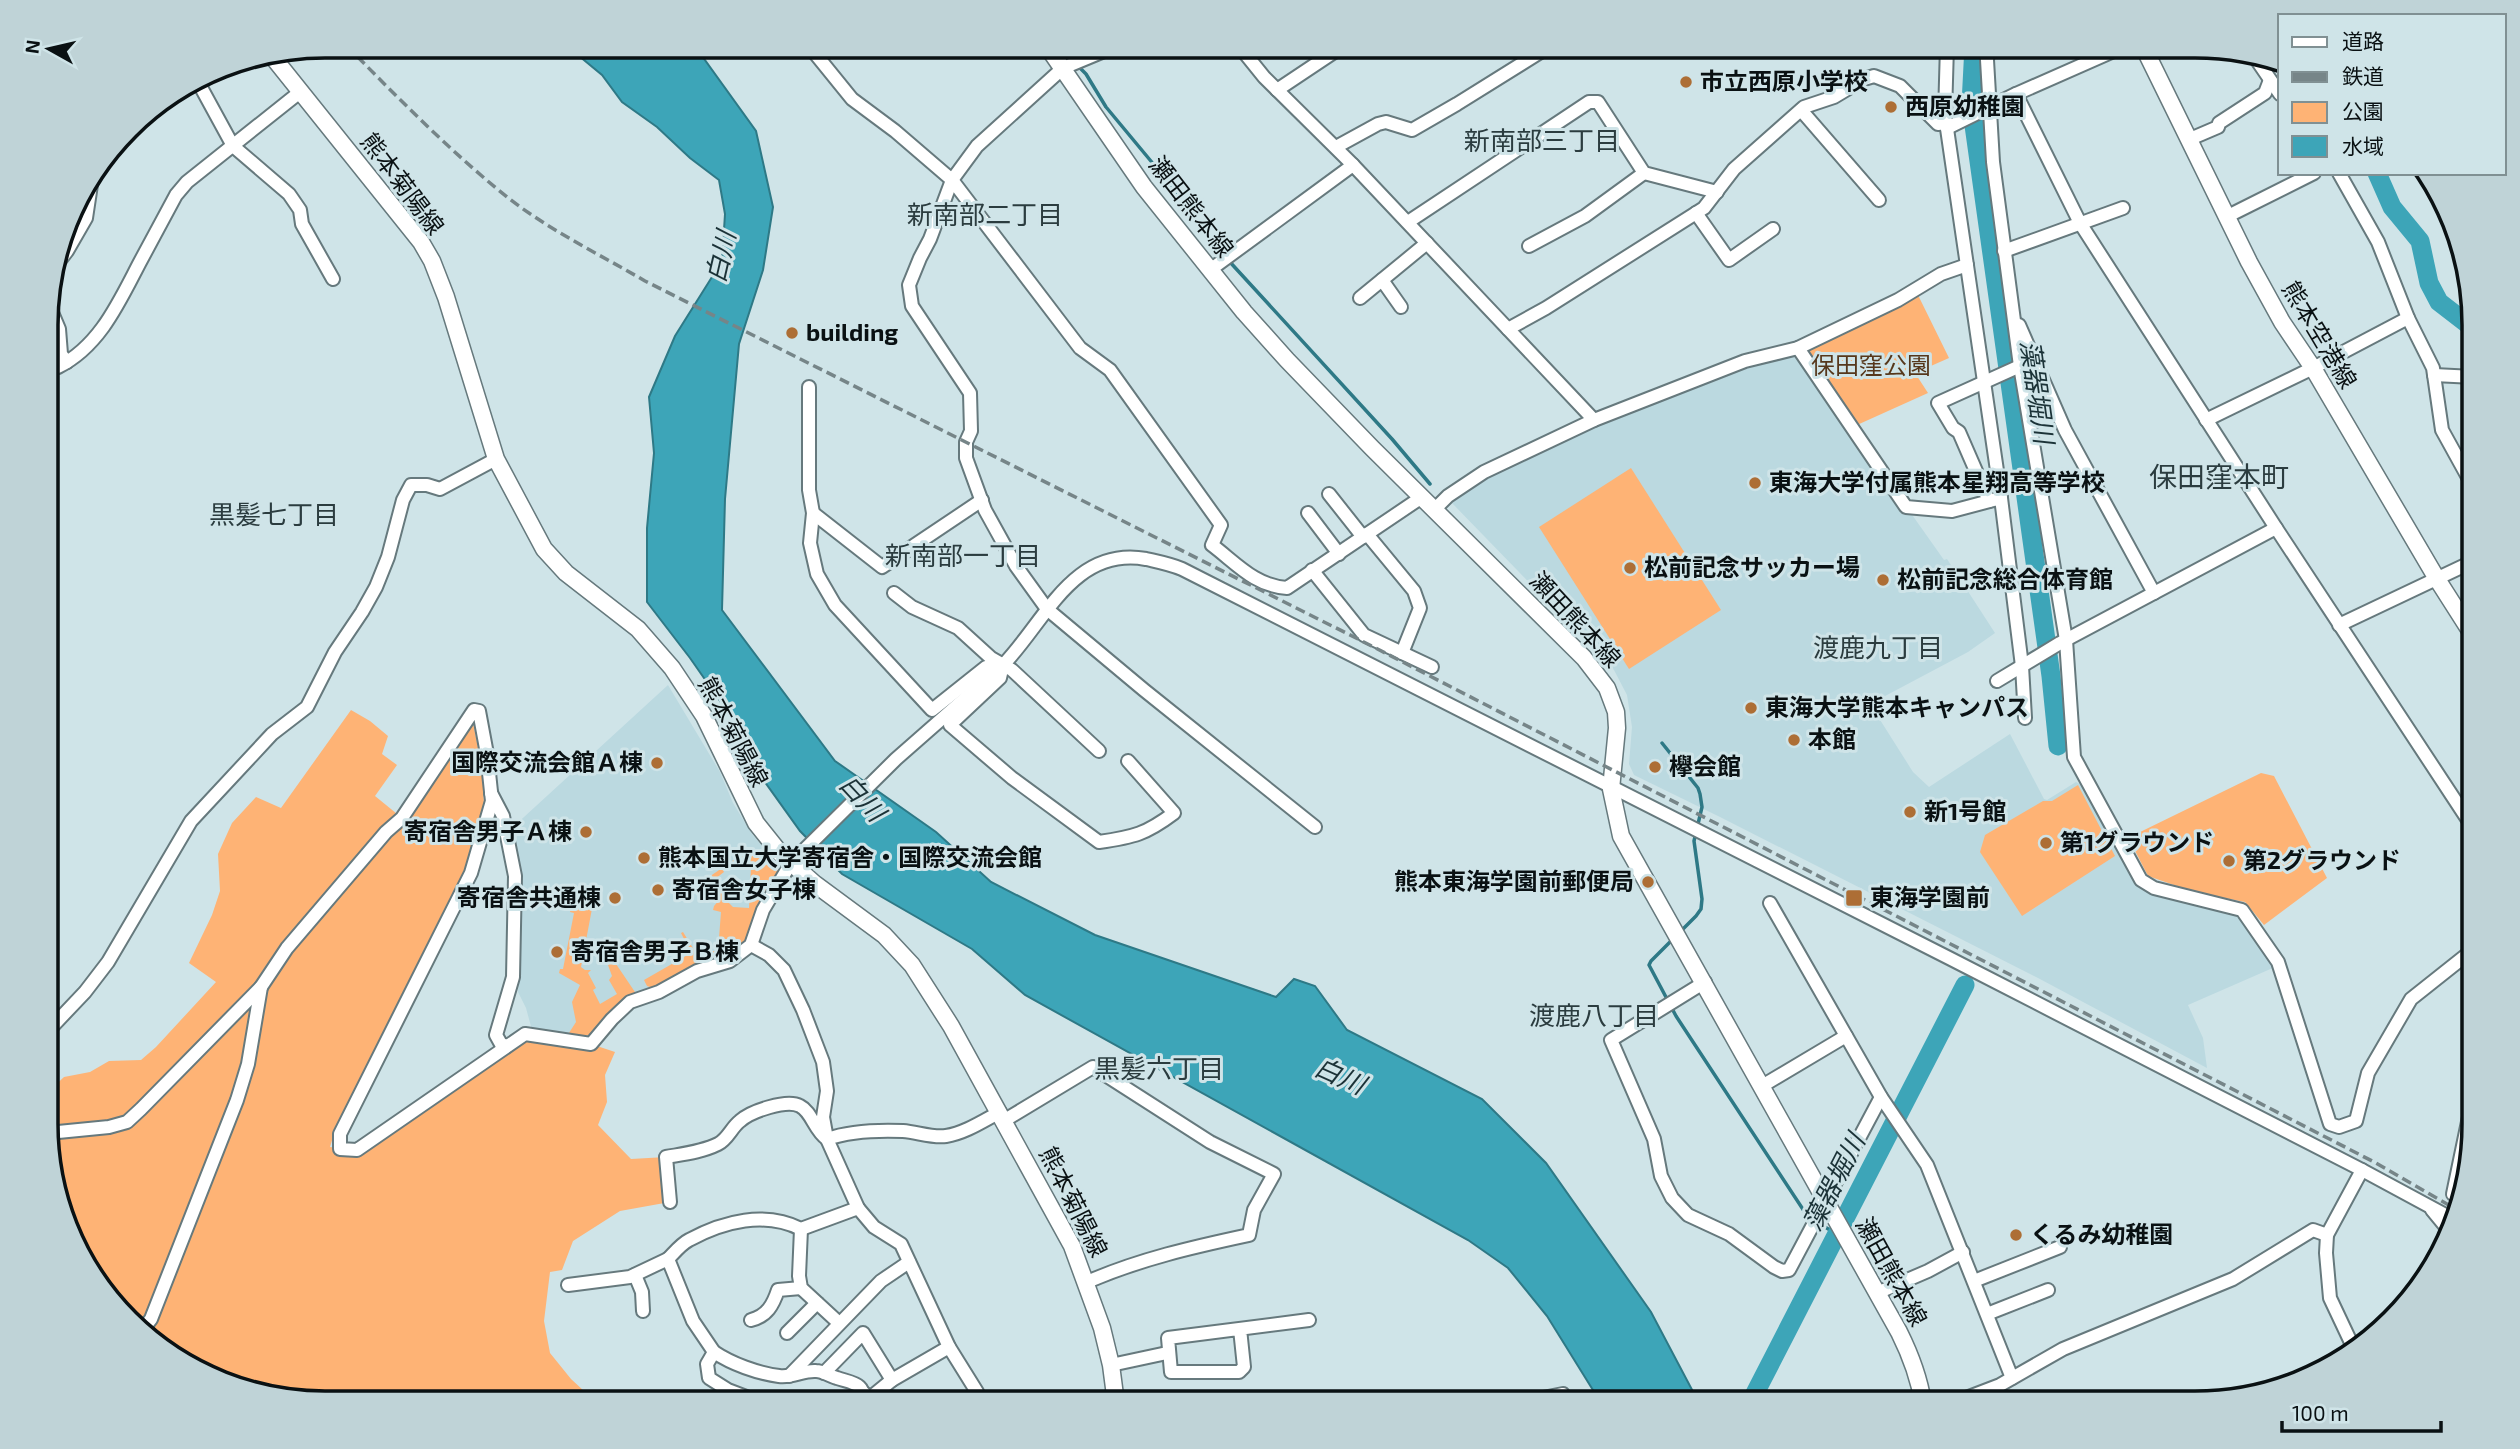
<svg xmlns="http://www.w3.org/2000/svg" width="2520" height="1449" viewBox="0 0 2520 1449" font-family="'Exo 2','Noto Sans JP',sans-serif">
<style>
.built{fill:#bbd9e0}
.green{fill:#feb375}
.water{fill:#3da5b8;stroke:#2e7986;stroke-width:2}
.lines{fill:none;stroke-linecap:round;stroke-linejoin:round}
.stream{stroke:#2e7986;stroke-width:3.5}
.river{stroke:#3da5b8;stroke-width:19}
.minor-casing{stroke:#66797d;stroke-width:16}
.major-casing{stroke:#66797d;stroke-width:19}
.minor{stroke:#fff;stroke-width:12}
.major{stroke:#fff;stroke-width:16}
.rail{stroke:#768588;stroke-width:3.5;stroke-dasharray:10 5;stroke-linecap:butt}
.poi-dot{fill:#ad6e35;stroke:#cfe4e8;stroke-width:2.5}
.labels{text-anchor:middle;stroke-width:6;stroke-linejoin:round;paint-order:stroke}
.poi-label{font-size:24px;font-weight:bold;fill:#0a1113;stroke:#cfe4e8;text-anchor:start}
.street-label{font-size:24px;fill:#0a1113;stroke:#cfe4e8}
.park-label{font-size:24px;fill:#56371b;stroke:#cfe4e8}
.neighbourhood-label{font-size:26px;fill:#2b3c3f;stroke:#cfe4e8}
.water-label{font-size:26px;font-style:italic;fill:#1b3237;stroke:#cfe4e8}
.quarter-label{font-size:28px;fill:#2b3c3f;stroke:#cfe4e8}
.rim{fill:none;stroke:#0a1113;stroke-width:3.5}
</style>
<rect width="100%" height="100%" fill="#cfe4e8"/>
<g class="built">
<polygon points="1797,352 1944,560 1947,559 1995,633 1968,652 1870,704 1913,772 1929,787 2010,734 2044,799 2047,800 2076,782 2083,786 2121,855 2153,892 2195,906 2240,915 2275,967 2188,1005 2203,1038 2207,1068 2038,978 1720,817 1634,775 1629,764 1632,727 1627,695 1614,670 1451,502 1504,467 1557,439 1754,361"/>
<polygon points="668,685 720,772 733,803 752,834 785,874 737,953 628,999 590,1035 579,1037 532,1030 526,1008 518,992 522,907 517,849 512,828"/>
</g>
<g class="green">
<polygon points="1917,293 1949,358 1915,373 1928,393 1857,425 1809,355 1811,347"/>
<polygon points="1631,468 1721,610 1629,669 1539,527"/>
<polygon points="351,710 370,721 388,736 382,754 397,765 375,796 402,818 442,767 473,723 482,768 484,804 467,869 336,1127 330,1147 357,1150 525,1034 591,1044 615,1052 605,1075 607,1102 598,1125 631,1159 666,1157 670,1202 620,1211 573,1241 562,1270 550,1272 544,1321 550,1353 571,1379 597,1403 324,1403 253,1394 185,1366 93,1280 48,1161 48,1092 64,1077 90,1072 109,1061 141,1060 156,1047 216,982 189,963 212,915 220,891 218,854 232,823 256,797 281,808"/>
<polygon points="2261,773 2274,776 2327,878 2264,925 2245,902 2194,892 2148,876 2132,845 2136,834"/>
<polygon points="2078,785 2115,856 2022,916 1980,852 1985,835 2043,801 2052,801"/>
<polygon points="748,854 769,861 785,874 749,937 737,953 709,965 701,951 718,951 721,912 713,910 714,906 720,899 710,883 707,885 709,877 722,868 724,872 715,879 728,902 733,907 749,908 751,868 734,866 732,861"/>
<polygon points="568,894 594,898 581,967 585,970 591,970 588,973 596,988 593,990 600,1004 617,994 609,980 612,976 608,965 614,961 637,995 590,1035 567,1036 576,1022 572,1002 580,985 559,973 560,969 563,969 574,913 570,912 572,899 567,897"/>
<polygon points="683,932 704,966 656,989 647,986 644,980 691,953 681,933"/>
</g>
<polygon class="water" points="567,46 690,46 702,56 756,131 773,207 763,270 739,344 725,499 722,610 835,761 936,832 991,882 1095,935 1276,997 1294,979 1315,986 1347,1030 1482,1099 1546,1163 1651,1312 1699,1403 1601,1403 1547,1316 1508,1268 1468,1240 1025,995 972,949 842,874 800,831 752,764 743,734 690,658 647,602 647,528 654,453 649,397 675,336 722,261 725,214 719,180 690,158 657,127 622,102 602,75"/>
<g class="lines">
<g class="stream">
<polyline points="1059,46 1071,60"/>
<polyline points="1077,65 1086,74 1106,107 1155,166 1196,223 1224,255"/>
<polyline points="1229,261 1392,439 1430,484"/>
<polyline points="1662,743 1698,788 1700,794 1702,807 1694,841 1702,899 1701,909 1696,916 1681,931"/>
<polyline points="1673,939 1651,961 1649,965 1676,1016 1808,1217 1830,1230"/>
</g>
<g class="river">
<polyline points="1974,46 1971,104 2051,676 2058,746"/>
<polyline points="2377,173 2392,207 2420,241 2429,283 2439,302 2474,329"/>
<polyline points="1750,1403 1965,985"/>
</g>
<g class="minor-casing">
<g id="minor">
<path d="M 809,46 L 852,99 L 895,131 L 952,180 L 1080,348 L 1110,370 L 1221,525 L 1212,545 C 1236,563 1255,586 1287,588 L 1422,497"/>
<polyline points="1116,46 1063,68 977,146 952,180 930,239 920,258 909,285 912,306 970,393 971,431 966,442 966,458 985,510 1016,566 1047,609 1144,690 1315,827"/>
<polyline points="1239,46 1264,77 1353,165 1594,420"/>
<polyline points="1947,46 1945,115 2001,498"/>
<polyline points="1989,46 1987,60 1993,162 2020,366 2066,640 2074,757 2080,768 2141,880 2154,888 2242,910 2278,962 2330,1124 2339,1127 2356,1121 2368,1073 2411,999 2474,949"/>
<polyline points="2252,53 2280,94"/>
<polyline points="197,80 233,146 289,194 300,210 302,224 333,279"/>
<polyline points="1277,90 1343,46"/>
<polyline points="2016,94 2080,223 2276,528 2474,829"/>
<polyline points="1801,110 1879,200"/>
<polyline points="1947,128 2016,94 2125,46"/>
<polyline points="2190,139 2218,127 2219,123 2265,93 2270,80"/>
<polyline points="1336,147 1378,124 1386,122 1412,130 1457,104 1550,46"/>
<polyline points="2339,173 2378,242 2408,318 2433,368 2442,430 2474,488"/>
<polyline points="1696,213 1729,260 1773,229"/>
<polyline points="2228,216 2314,173"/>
<polyline points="1408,222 1589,102 1598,102 1644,173 1717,192"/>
<polyline points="1529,246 1585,216 1644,173"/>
<polyline points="2004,251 2123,208"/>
<polyline points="54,268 67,251 86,218 92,178"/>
<polyline points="1210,270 1353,165"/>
<polyline points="1382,280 1401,307"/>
<polyline points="49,285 48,303 59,329 61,354 67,362"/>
<polyline points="1360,298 1427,243"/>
<polyline points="2019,325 2065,430 2154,593"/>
<polyline points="1508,329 1546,308 1704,208 1734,169 1804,107 1834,97 1864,79 1874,76 1900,86 1938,124 1946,123"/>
<polyline points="1798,348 1906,507 1952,511 2001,498 2022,666 2025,718"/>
<path d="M 58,367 C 100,346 119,302 140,262 C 152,240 164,217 176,195 L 187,182 L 300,92"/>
<polyline points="2434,375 2474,377"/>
<path d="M 809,387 L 809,490 L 813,513 L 810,543 L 817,574 L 835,605 L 932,710 L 986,667 L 1003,665 L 1000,678 L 950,725 L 1012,778 L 1099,842 C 1134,837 1146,834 1174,813 L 1128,761"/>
<polyline points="2206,420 2313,368 2408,318"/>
<polyline points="1329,494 1363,537"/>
<polyline points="1989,501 1959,432 1953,428 1938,403 2020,366"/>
<polyline points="1435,509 1448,496 1484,472 1594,420 1745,361 1798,348 1898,300 1941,274 1967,265"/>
<polyline points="813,513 882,567 982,500"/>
<polyline points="1308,513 1339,554"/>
<polyline points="1367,534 1414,591 1420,608 1402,653"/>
<polyline points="1312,570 1364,635 1432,667"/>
<polyline points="894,593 912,607 958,628 991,658 1012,670 1099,751"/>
<polyline points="2339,625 2474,561"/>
<polyline points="1997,681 2060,643 2276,528"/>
<polyline points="491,793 503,816 515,876 513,977 496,1035 501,1044 507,1046"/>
<polyline points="1770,903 1881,1097 1927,1165 2012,1378"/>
<polyline points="751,945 769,955 784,970 803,1010 823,1062 827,1091 823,1117 827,1139 858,1208"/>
<polyline points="1705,982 1611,1040 1654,1139 1661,1176 1672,1198 1688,1215 1729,1234 1774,1267 1782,1271 1789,1270 1881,1097"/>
<polyline points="48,1031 85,992 108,962 191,821 272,734 307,707 335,652 362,612 376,587 388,557 403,500 411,485 427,485 440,489 496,459"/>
<polyline points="1762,1086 1846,1036"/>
<path d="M 1005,1120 L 1093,1067 L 1210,1142 L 1274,1174 L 1254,1210 L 1249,1235 C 1193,1247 1140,1259 1087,1282"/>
<path d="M 48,1133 L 109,1127 L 127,1122 L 141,1109 L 261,987 L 287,948 L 386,832 L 402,818 L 474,710 L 479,711 L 487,754 L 492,801 L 471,873 L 340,1134 L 340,1149 L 357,1150 L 525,1034 L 591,1044 L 612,1019 L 630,1002 L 659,992 L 697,971 L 730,961 L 751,945 L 763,910 L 791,863 L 896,759 L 1003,665 C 1045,622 1073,546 1146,559 C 1159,562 1170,564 1182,569 L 1951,959 L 2362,1170 L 2451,1218"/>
<polyline points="2458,1196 2453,1194 2474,1093"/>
<path d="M 670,1202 L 666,1157 C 683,1154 702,1152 718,1144 C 728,1139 731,1128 740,1121 C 751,1111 787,1099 800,1106 C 812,1112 814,1130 827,1139 C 850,1131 879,1130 903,1131 C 917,1132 932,1138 946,1136 C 965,1133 983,1121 1000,1112"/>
<polyline points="2432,1210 2446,1227 2447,1232"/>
<polyline points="801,1229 799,1276 801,1288 839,1323"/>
<polyline points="635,1275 642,1292 643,1311"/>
<polyline points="1974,1281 2060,1247"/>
<polyline points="568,1285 630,1277 668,1259"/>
<polyline points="1877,1293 1928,1271 1963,1252"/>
<polyline points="1987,1314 2048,1290"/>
<path d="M 751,1320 C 767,1316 773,1305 778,1290 L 801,1288"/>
<polyline points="144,1328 151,1319 237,1100 248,1064 261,987"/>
<polyline points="1240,1329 1244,1367 1239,1372 1171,1372 1168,1338 1309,1320"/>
<polyline points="787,1333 817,1303"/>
<polyline points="2355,1351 2330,1298 2326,1253 2327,1235 2362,1170"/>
<path d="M 714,1352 C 732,1364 757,1373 779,1376 C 793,1378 803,1370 816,1371 C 823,1371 830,1376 837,1378 C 851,1383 868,1383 861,1403"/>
<polyline points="1111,1365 1167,1353"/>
<polyline points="824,1373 863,1333 892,1380 870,1398 864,1393"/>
<polyline points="789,1376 881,1281 909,1262"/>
<polyline points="892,1380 949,1347"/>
<polyline points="1169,1398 1169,1403"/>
<path d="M 762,1403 L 728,1390 L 709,1378 L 707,1364 L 714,1352 L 693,1321 L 668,1259 C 674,1253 681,1244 689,1240 C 724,1221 765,1211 801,1229 L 858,1208 L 874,1227 L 901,1244 L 949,1347 L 977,1392 L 981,1403"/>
<polyline points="1518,1403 1563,1394"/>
<polyline points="1953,1403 2000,1385 2063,1349 2233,1279 2313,1230 2327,1235"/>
</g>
</g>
<g class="major-casing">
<g id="major">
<path d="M 1047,46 L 1144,187 L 1244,312 L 1287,360 L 1372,448 L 1584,658 L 1607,688 L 1616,712 L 1617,728 L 1611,789 L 1621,836 L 1899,1332 C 1911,1356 1919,1377 1923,1403"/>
<polyline points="2143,46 2249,262 2282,322 2313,368 2437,579 2474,637"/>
<polyline points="272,56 421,242 432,261 446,297 496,459 544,549 566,573 638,629 672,668 704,716 756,823 780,853 815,884 884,935 912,965 951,1026 1072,1246 1102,1328 1111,1365 1116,1403"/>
</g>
</g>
<use href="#minor" class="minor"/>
<use href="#major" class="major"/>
<path class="rail" d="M 347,46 C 398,98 450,151 507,197 C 549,230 599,254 645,281 L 1358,639 L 2376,1163 L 2454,1208"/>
</g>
<g class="poi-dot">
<circle cx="1686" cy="82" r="7"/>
<circle cx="1891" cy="107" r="7"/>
<circle cx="792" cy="333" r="7"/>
<circle cx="1755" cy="483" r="7"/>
<circle cx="1630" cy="568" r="7"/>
<circle cx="1883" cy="580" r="7"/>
<circle cx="1751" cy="708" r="7"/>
<circle cx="1794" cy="740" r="7"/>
<circle cx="657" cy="763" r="7"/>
<circle cx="1655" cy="767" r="7"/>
<circle cx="1910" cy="812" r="7"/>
<circle cx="586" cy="832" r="7"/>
<circle cx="2046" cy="843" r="7"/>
<circle cx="644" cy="858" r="7"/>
<circle cx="2229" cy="861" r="7"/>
<circle cx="1648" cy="882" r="7"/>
<circle cx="658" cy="890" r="7"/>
<circle cx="615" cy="898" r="7"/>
<rect x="1845" y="889" width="18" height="18" rx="3.5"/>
<circle cx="557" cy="952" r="7"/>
<circle cx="2016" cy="1235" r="7"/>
</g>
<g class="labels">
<g class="poi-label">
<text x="1700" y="90">市立西原小学校</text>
<text x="1905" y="115">西原幼稚園</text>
<text x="806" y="341">building</text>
<text x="1769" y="491">東海大学付属熊本星翔高等学校</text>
<text x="1644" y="576">松前記念サッカー場</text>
<text x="1897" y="588">松前記念総合体育館</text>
<text x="1765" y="716">東海大学熊本キャンパス</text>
<text x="1808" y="748">本館</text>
<text x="643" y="771" text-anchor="end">国際交流会館Ａ棟</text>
<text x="1669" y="775">欅会館</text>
<text x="1924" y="820">新1号館</text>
<text x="572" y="840" text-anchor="end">寄宿舎男子Ａ棟</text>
<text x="2060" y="851">第1グラウンド</text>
<text x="658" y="866">熊本国立大学寄宿舎・国際交流会館</text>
<text x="2243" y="869">第2グラウンド</text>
<text x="1634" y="890" text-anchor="end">熊本東海学園前郵便局</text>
<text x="672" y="898">寄宿舎女子棟</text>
<text x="601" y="906" text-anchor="end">寄宿舎共通棟</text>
<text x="1870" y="906">東海学園前</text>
<text x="571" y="960">寄宿舎男子Ｂ棟</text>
<text x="2030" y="1243">くるみ幼稚園</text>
</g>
<g class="street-label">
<text transform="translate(402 184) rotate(53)" y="8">熊本菊陽線</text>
<text transform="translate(1191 207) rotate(52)" y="8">瀬田熊本線</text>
<text transform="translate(2319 335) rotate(59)" y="8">熊本空港線</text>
<text transform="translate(1575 620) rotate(47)" y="8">瀬田熊本線</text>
<text transform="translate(733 732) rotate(62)" y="8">熊本菊陽線</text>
<text transform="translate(1073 1202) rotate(63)" y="8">熊本菊陽線</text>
<text transform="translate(1891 1272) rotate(61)" y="8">瀬田熊本線</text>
</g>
<g class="park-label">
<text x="1871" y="374">保田窪公園</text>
</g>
<g class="neighbourhood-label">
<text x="1542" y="150">新南部三丁目</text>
<text x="985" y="224">新南部二丁目</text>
<text x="274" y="524">黒髪七丁目</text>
<text x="963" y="565">新南部一丁目</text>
<text x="1878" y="657">渡鹿九丁目</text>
<text x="1594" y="1025">渡鹿八丁目</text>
<text x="1159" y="1078">黒髪六丁目</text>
</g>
<g class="water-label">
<text transform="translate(721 257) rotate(-77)" y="9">白川</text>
<text transform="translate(2037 392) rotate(82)" y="9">藻器堀川</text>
<text transform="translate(862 798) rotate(47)" y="9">白川</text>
<text transform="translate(1340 1076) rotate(24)" y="9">白川</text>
<text transform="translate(1834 1182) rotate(-63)" y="9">藻器堀川</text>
</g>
<g class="quarter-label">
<text x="2219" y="487">保田窪本町</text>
</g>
</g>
<path d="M0 0H2520V1449H0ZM325 58H2195A267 267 0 0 1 2462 325V1124A267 267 0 0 1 2195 1391H325A267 267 0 0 1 58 1124V325A267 267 0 0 1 325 58Z" fill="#bfd3d7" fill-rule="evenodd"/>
<path class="rim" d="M325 58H2195A267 267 0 0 1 2462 325V1124A267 267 0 0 1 2195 1391H325A267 267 0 0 1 58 1124V325A267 267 0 0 1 325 58Z"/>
<rect x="2278" y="14" width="228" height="161" fill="#cfe4e8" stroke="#809093" stroke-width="2"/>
<rect x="2292" y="37" width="35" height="10" fill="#ffffff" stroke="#809093" stroke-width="2"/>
<text x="2342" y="49" font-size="21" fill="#0a1113">道路</text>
<rect x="2292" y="72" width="35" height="10" fill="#768588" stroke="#809093" stroke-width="2"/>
<text x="2342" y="84" font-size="21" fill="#0a1113">鉄道</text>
<rect x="2292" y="102" width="35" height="21" fill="#feb375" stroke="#809093" stroke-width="2"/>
<text x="2342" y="119" font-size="21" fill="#0a1113">公園</text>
<rect x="2292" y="136" width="35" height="21" fill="#3da5b8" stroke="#809093" stroke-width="2"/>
<text x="2342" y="154" font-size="21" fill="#0a1113">水域</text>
<g transform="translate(49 49) rotate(278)" stroke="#cfe4e8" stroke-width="5" paint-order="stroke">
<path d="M0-5L12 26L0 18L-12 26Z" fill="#0a1113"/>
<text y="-10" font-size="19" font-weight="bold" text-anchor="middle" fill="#0a1113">N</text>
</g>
<path d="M2282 1421v10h159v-10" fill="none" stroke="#0a1113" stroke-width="3.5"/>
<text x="2292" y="1421" font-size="21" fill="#0a1113" stroke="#cfe4e8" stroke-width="5" paint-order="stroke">100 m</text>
</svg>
